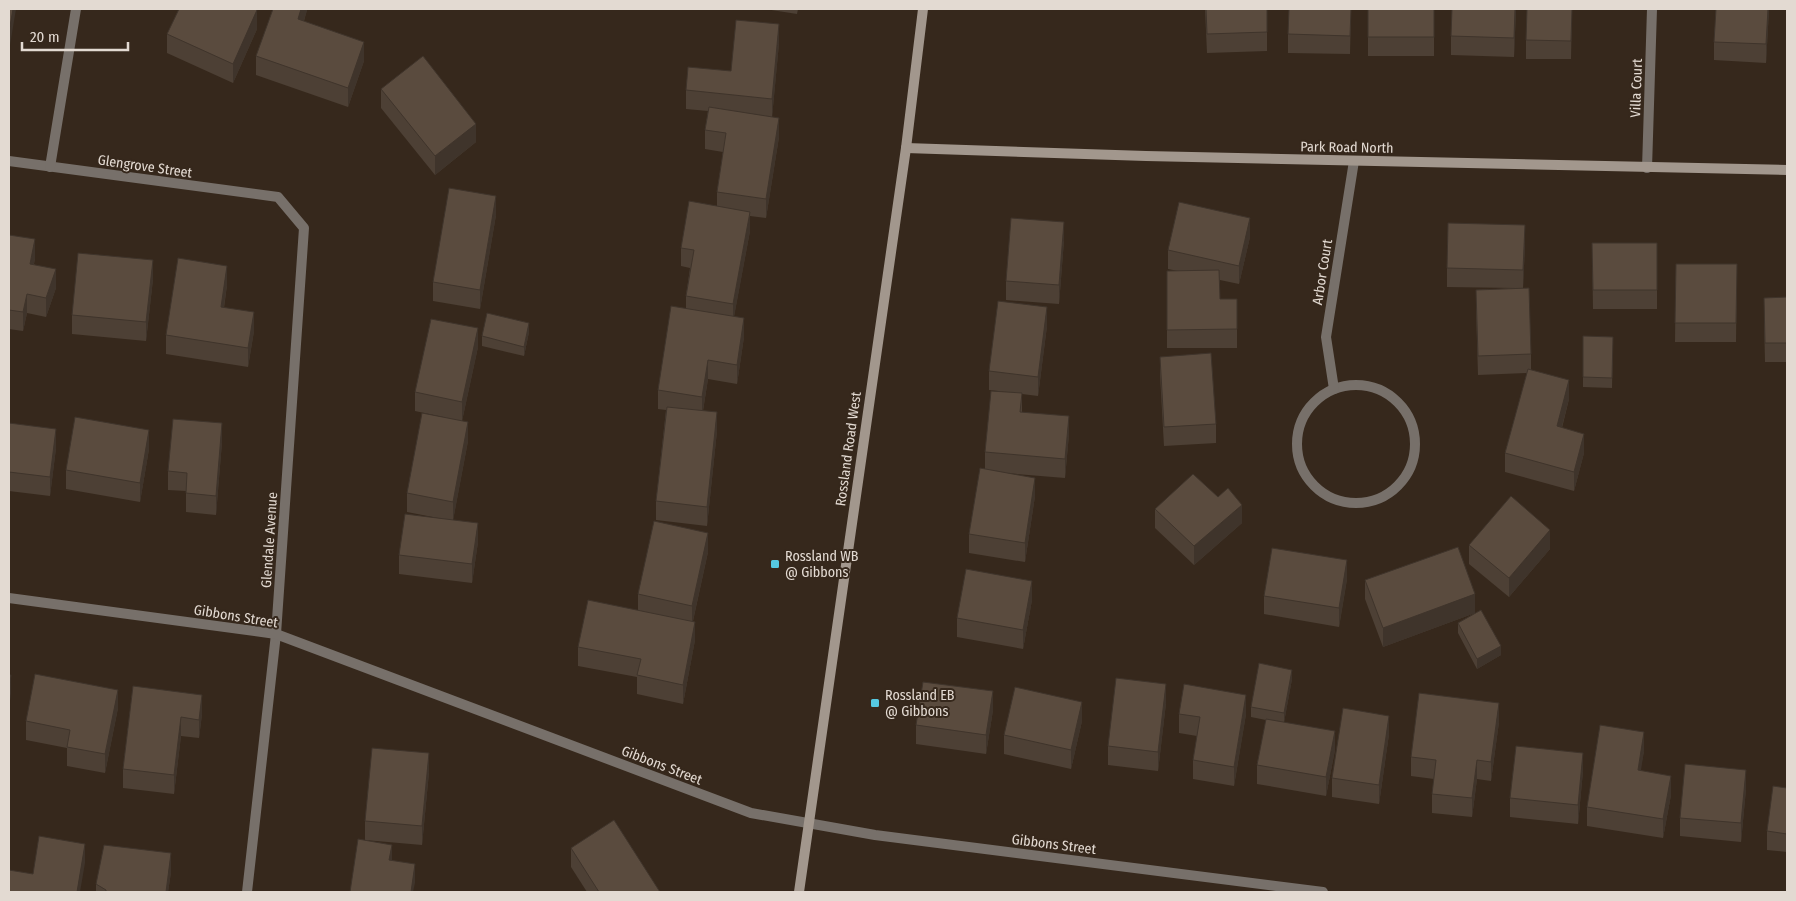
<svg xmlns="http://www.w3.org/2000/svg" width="1796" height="901" viewBox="0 0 1796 901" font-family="'Fira Sans Condensed',sans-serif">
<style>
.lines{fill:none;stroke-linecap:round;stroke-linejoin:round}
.street{stroke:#77706a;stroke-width:10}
.secondary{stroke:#a2978d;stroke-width:10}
.wall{fill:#4d4035}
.shaded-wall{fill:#3f342b}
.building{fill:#5a4b3e;stroke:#3f342b}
.poi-dot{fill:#56c9e1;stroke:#36281c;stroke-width:2}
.labels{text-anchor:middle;stroke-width:4;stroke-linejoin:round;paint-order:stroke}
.street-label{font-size:14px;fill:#e3dad2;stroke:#36281c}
.poi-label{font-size:14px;fill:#e3dad2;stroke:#36281c;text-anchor:start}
</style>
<rect width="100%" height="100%" fill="#36281c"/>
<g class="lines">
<g class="street">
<polyline points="9,161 278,197 304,228 276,634 247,892"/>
<polyline points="50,167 76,9"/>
<polyline points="1647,168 1652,9"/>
<circle cx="1356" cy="444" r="59"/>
<polyline points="1334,389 1326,337 1354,161"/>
<polyline points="9,598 276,634 751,813 875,835 1323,892"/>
</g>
<g class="secondary">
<polyline points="906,148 1146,156 1787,170"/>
<polyline points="799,892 906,148 923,9"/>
</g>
</g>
<g class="wall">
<polygon points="307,9 304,21 364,61 348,107 256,75 256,56"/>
<polygon points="765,9 798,9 797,14"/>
<polygon points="1205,9 1267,9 1267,51 1207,53"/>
<polygon points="1351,9 1350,54 1288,53 1288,34"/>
<rect x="1368" y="9" width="66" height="47"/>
<polygon points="1516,9 1514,57 1451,55 1451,36"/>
<polygon points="1572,9 1571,59 1526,59 1526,40"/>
<polygon points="1716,9 1769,9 1766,63 1714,60 1714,42"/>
<polygon points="257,29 233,83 167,53 167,34"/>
<polygon points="779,43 772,117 779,137 766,218 750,216 750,231 734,316 744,337 737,384 708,379 703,411 717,431 707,526 656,520 656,501 666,410 658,409 658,390 686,308 686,296 690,268 681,266 681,248 717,206 717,192 723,152 705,149 705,130 708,111 686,109 686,90 731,71"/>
<polygon points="381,89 476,142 435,175 381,108"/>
<polygon points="496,215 480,309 433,301 433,282"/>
<polygon points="9,235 35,258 34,264 56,288 46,317 27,313 23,331 9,329"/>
<polygon points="1250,237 1239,284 1220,280 1220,299 1237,299 1237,348 1167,348 1167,271 1178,271 1168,269 1168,250"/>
<polygon points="1064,240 1059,304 1006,300 1006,281"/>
<polygon points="1592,243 1657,243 1657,309 1593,309"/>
<polygon points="1525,244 1523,288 1531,354 1531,370 1569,399 1562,428 1584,453 1574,491 1505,472 1505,453 1527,373 1478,375 1476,309 1476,290 1515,288 1447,287 1447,268"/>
<polygon points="1676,264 1737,264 1736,342 1675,342"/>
<polygon points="153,279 146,341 72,334 72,315"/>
<polygon points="227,285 224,308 254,331 248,367 166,354 166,335"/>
<polygon points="1787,297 1787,362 1765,362 1764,317"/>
<polygon points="1047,326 1038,396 1022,394 1022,412 1069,434 1065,478 1005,473 1035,496 1025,562 969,553 969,534 985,469 985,452 1006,392 989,390 989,371"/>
<polygon points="529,332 524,356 482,346 482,336"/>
<polygon points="1583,336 1613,337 1612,388 1583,387"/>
<polygon points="478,347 462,421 468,441 453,520 478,542 472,583 399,574 399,555 443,519 407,512 407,493 443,417 415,411 415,392"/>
<polygon points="1160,357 1216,424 1216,443 1164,446 1160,375"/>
<polygon points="9,423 56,448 50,496 9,491"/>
<polygon points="222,442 216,515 186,512 186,491 168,490 168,471"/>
<polygon points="149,449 140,502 66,489 66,470"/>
<polygon points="1218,497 1242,523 1194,565 1155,528 1155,509"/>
<polygon points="1469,545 1550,549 1509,597 1469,564"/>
<polygon points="708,552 693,621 695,640 683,704 637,694 637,677 578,666 578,647 638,610 638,594"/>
<polygon points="1347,579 1339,627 1264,614 1264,596"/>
<polygon points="1365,580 1475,613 1501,655 1477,669 1458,633 1458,623 1475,613 1383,647 1365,599"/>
<polygon points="1032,600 1023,649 957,637 957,618"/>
<polygon points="1292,679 1284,722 1335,750 1326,796 1257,784 1257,765 1266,720 1251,717 1251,707"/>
<polygon points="133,686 202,714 199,738 181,736 174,794 123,788 123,769"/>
<polygon points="1166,703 1158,771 1108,765 1108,746"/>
<polygon points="118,708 105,773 67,766 67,748 26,740 26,721"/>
<polygon points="993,710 986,754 916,744 916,725"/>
<polygon points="1179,714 1246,714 1234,786 1193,779 1193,760 1197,736 1179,733"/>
<polygon points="1082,721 1071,769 1004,754 1004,735"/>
<polygon points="1499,722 1491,781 1477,779 1472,817 1432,813 1432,794 1434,779 1411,776 1411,757"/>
<polygon points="1389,734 1379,804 1332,797 1332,778"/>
<polygon points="1644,751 1640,771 1671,795 1663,838 1587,826 1587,807"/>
<polygon points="1583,771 1578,824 1510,817 1510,798"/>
<polygon points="429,772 422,845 365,840 365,821"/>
<polygon points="1787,788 1787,852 1767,850 1767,831"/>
<polygon points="1746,789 1741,842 1680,836 1680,818"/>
<polygon points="571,848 660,892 587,892 571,867"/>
<polygon points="171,872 168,892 96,892 96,884"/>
</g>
<g class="shaded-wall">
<polygon points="13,9 16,9 9,51 9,32"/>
<polygon points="301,9 307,9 307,11 298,38 298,19"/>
<polygon points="1515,9 1516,9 1514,57 1514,38"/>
<polygon points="1768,9 1769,9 1766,63 1766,44"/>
<polygon points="257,10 257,29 233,83 233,64"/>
<polygon points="779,24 779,43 772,118 772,99"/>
<polygon points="364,42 364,61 348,107 348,88"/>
<polygon points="779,118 779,137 766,218 766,199"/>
<polygon points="476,124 476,142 435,175 435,156"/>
<polygon points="496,196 496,215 480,309 480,290"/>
<polygon points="750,212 750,231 733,323 733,304"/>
<polygon points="1250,218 1250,237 1239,284 1239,266"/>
<polygon points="1064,222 1064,240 1059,304 1059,285"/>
<polygon points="1525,225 1525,244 1523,289 1523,270"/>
<polygon points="35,239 35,258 30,282 30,264"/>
<polygon points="153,260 153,279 146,341 146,322"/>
<polygon points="227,266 227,285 221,326 221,307"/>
<polygon points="56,269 56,288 46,317 46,298"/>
<polygon points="27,294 27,313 23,331 23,312"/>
<polygon points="1047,307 1047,326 1038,396 1038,377"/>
<polygon points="254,312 254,331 248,367 248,348"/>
<polygon points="744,318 744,337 737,384 737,365"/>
<polygon points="529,323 529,332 524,356 524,347"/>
<polygon points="478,328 478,347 462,421 462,402"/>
<polygon points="708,360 708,379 702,416 702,397"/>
<polygon points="1569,380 1569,399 1557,445 1557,426"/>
<polygon points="717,412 717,431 707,526 707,507"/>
<polygon points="1069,416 1069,434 1065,478 1065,459"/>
<polygon points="468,422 468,441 453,521 453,502"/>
<polygon points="222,423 222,442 216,515 216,496"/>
<polygon points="56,429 56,448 50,496 50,477"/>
<polygon points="149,430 149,449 140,502 140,483"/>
<polygon points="1584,434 1584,453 1574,491 1574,472"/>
<polygon points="1035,478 1035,496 1025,562 1025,543"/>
<polygon points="1242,505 1242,523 1194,565 1194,546"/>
<polygon points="478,523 478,542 472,583 472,564"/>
<polygon points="1550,530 1550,549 1509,597 1509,578"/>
<polygon points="708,533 708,552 692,625 692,606"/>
<polygon points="1347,560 1347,579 1339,627 1339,608"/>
<polygon points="1032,581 1032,600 1023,649 1023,630"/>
<polygon points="1475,594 1475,613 1383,647 1383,628"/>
<polygon points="695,622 695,640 683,704 683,685"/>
<polygon points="1501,646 1501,655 1477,669 1477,659"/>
<polygon points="1292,670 1292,679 1284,723 1284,713"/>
<polygon points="11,675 11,694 9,708 9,690"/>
<polygon points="1166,684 1166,703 1158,771 1158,752"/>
<polygon points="118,690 118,708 105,773 105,754"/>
<polygon points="993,691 993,710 986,754 986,735"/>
<polygon points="202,695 202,714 199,738 199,720"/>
<polygon points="1246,695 1246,714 1234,786 1234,767"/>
<polygon points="1082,702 1082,721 1071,769 1071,750"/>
<polygon points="1499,703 1499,722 1491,781 1491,762"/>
<polygon points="1389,716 1389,734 1379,804 1379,785"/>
<polygon points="181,717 181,736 174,794 174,775"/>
<polygon points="1335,731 1335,750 1326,796 1326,777"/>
<polygon points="1644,732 1644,751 1638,789 1638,770"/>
<polygon points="429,753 429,772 422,845 422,826"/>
<polygon points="1583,753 1583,771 1578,824 1578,805"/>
<polygon points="1477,760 1477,779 1472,817 1472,798"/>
<polygon points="1746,770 1746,789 1741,842 1741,823"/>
<polygon points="1671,776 1671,795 1663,838 1663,819"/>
<polygon points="85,844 85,863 80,892 77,892"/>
<polygon points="392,845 392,863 389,860"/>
<polygon points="171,853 171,872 168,892 166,892"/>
<polygon points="415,864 415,883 413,892 411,892"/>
</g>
<g class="building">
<polygon points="9,9 13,9 9,32"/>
<polygon points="179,9 254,9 257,10 233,64 167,34"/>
<polygon points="273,9 301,9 298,19 364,42 348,88 256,56"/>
<polygon points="1206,9 1267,9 1267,32 1207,34"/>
<polygon points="1289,9 1351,9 1350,36 1288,34"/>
<rect x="1368" y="9" width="66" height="28"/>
<polygon points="1452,9 1515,9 1514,38 1451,36"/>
<polygon points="1527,9 1572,9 1571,41 1526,40"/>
<polygon points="1716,9 1768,9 1766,44 1714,42"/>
<polygon points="736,20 779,24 772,99 686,90 688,67 731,71"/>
<polygon points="423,56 476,124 435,156 381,89"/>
<polygon points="709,107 779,118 766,199 717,192 726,133 705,130"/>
<polygon points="449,188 496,196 480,290 433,282"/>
<polygon points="689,201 750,212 733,304 686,296 694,250 681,248"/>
<polygon points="1179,202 1250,218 1239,266 1168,250"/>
<polygon points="1011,218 1064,222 1059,285 1006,281"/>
<polygon points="1448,223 1525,225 1523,270 1447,268"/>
<polygon points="9,235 35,239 30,264 56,269 46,298 27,294 23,312 9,310"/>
<polygon points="1592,243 1657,243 1657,290 1593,290"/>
<polygon points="78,253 153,260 146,322 72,315"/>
<polygon points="178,258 227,266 221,307 254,312 248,348 166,335"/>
<polygon points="1676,264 1737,264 1736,323 1675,323"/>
<polygon points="1219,270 1220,299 1237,299 1237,329 1167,330 1167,271"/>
<polygon points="1529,288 1531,354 1478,356 1476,290"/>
<polygon points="1787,297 1787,343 1765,343 1764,298"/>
<polygon points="998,301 1047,307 1038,377 989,371"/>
<polygon points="671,306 744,318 737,365 708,360 702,397 658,390"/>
<polygon points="487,313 529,323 524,347 482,336"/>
<polygon points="431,319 478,328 462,402 415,392"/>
<polygon points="1583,336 1613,337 1612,378 1583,377"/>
<polygon points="1211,353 1216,424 1164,427 1160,357"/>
<polygon points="1528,369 1569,380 1557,426 1584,434 1574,472 1505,453"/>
<polygon points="991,391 1022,393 1020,412 1069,416 1065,459 985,452"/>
<polygon points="667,407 717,412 707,507 656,501"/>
<polygon points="422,413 468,422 453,502 407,493"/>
<polygon points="75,417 149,430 140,483 66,470"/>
<polygon points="173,419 222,423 216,496 186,493 187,473 168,471"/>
<polygon points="9,423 56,429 50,477 9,472"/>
<polygon points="980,468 1035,478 1025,543 969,534"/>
<polygon points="1193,474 1218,497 1228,488 1242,505 1194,546 1155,509"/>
<polygon points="1511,496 1550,530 1509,578 1469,545"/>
<polygon points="405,514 478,523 472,564 399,555"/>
<polygon points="654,521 708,533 692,606 638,594"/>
<polygon points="1458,547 1475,594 1383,628 1365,580"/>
<polygon points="1272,548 1347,560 1339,608 1264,596"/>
<polygon points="966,569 1032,581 1023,630 957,618"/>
<polygon points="588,600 695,622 683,685 637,675 641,659 578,647"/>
<polygon points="1481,610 1501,646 1477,659 1458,623"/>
<polygon points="1259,663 1292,670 1284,713 1251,707"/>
<polygon points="35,674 118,690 105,754 67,747 70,730 26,721"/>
<polygon points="9,675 11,675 9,690"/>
<polygon points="1116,678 1166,684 1158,752 1108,746"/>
<polygon points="923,682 993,691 986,735 916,725"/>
<polygon points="1184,684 1246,695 1234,767 1193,760 1200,717 1179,714"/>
<polygon points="133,686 202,695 199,720 181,717 174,775 123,769"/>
<polygon points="1015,687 1082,702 1071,750 1004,735"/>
<polygon points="1419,693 1499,703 1491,762 1477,760 1472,798 1432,794 1436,760 1411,757"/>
<polygon points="1343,708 1389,716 1379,785 1332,778"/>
<polygon points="1266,719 1335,731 1326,777 1257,765"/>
<polygon points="1600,725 1644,732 1638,770 1671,776 1663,819 1587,807"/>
<polygon points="1516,746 1583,753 1578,805 1510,798"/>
<polygon points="372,748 429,753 422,826 365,821"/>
<polygon points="1685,764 1746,770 1741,823 1680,818"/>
<polygon points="1773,786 1787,788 1787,834 1767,831"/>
<polygon points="614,820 660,892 599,892 571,848"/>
<polygon points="39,836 85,844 77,892 9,892 9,870 33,874"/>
<polygon points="358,839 392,845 389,860 415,864 411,892 350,892"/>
<polygon points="104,845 171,853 166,892 106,892 106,890 96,884"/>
</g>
<g class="poi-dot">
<rect x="770" y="559" width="10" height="10" rx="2.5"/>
<rect x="870" y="698" width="10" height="10" rx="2.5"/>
</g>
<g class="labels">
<g class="street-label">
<text transform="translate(1636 88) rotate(-88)" y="5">Villa Court</text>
<text transform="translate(1347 147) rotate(1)" y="5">Park Road North</text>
<text transform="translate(145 166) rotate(8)" y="5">Glengrove Street</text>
<text transform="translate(1322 272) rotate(-81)" y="5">Arbor Court</text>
<text transform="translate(848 449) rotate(-82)" y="5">Rossland Road West</text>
<text transform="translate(269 540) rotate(-86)" y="5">Glendale Avenue</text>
<text transform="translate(236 616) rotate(9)" y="5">Gibbons Street</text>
<text transform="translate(662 765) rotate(21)" y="5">Gibbons Street</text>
<text transform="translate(1054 844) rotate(7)" y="5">Gibbons Street</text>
</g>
<g class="poi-label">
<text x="785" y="561">Rossland WB<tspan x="785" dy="16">@ Gibbons</tspan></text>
<text x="885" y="700">Rossland EB<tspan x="885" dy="16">@ Gibbons</tspan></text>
</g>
</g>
<rect width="1796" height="901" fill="none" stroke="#e3dad2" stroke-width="20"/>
<path d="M22 42v8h106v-8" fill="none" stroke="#e3dad2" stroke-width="2.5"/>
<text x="30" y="42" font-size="15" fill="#e3dad2" stroke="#36281c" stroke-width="4" paint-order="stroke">20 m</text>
</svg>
